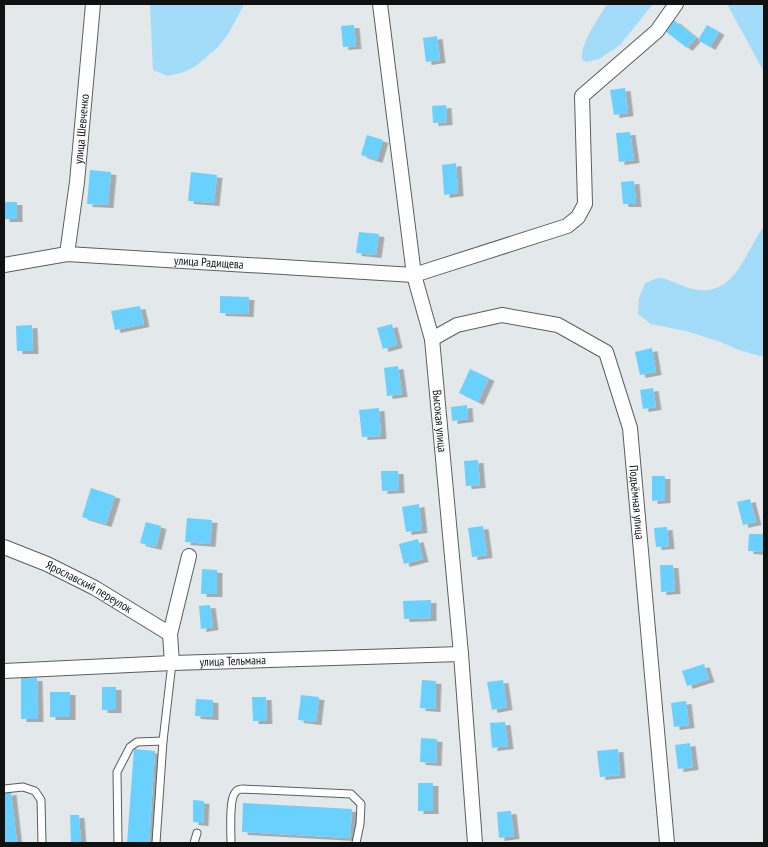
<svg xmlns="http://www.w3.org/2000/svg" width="768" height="847" viewBox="0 0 768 847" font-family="'PT Sans Narrow',sans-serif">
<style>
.green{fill:#a2dcf9}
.building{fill:#6bd0fd;filter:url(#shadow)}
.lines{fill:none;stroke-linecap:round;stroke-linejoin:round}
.service-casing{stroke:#5a5e60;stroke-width:9}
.minor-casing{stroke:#5a5e60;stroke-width:16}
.service{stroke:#fff;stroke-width:7}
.minor{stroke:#fff;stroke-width:14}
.labels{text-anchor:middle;stroke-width:4.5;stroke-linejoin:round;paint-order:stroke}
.street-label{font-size:12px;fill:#101212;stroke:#e3e8ea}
</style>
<defs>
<filter id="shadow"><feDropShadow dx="5.5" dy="3" stdDeviation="0" flood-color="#0004"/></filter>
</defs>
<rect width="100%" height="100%" fill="#e3e8ea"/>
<g class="green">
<polygon points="150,4 244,4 229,33 218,47 196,66 184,72 168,76 153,70"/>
<path d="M 607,4 L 653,4 L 620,45 L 599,59 L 586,62 L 582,59 C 581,41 598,20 607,4 Z"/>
<polygon points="727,4 764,4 764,72"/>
<path d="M 764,226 L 764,356 L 760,356 L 739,350 L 721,342 L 686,331 L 651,324 L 638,314 L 639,298 L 645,283 C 649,282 655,278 660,278 C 666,278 682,286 689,288 C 734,301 744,254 764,226 Z"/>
</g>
<g class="building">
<polygon points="674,20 696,38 687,48 665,31"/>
<polygon points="354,25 356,46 343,47 341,26"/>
<polygon points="707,25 719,32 710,47 698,40"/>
<polygon points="437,36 440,60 426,62 423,38"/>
<polygon points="625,88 628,113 614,115 610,90"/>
<polygon points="446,105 447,122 433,123 432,106"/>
<polygon points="630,132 634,160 619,162 616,133"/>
<polygon points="367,135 383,140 377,160 361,155"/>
<polygon points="456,163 458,193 444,195 442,165"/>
<polygon points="90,170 111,172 108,205 87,204"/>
<polygon points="191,172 217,175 214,203 188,201"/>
<polygon points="634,181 636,204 623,204 621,182"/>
<rect x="4" y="202" width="13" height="17"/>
<polygon points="359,232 379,234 376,255 356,253"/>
<polygon points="220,296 249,297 248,314 220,313"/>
<polygon points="140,306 144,324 115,330 111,311"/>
<polygon points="392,324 397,345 383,349 377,328"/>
<polygon points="32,325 33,351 17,351 16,326"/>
<polygon points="652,348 656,372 640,375 635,352"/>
<polygon points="398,366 402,394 387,396 384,368"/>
<polygon points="470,369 489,378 478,402 459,393"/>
<polygon points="653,388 656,407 643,409 640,390"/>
<polygon points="467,405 468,419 452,421 451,407"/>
<polygon points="379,408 381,436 362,437 359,410"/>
<polygon points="478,460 480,485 466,486 464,461"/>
<polygon points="381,471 398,471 399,490 382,491"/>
<polygon points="652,476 665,476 665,500 652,501"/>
<polygon points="91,488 115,496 106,524 82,517"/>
<polygon points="750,499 756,522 743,525 737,502"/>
<polygon points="419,504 422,530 406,532 402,507"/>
<polygon points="187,518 212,520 210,544 185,542"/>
<polygon points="146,522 161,526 156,547 140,543"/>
<polygon points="483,526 487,555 472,557 468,528"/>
<polygon points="667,527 669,546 656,547 654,528"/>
<polygon points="749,534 764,534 764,552 748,551"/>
<polygon points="418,539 423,559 404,564 399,544"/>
<polygon points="660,565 673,565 675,591 661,592"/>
<polygon points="202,569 217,570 217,594 201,594"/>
<polygon points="431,600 431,618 404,619 403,601"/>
<polygon points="210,605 213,627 201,629 199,606"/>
<polygon points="704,664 709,679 687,686 682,671"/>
<polygon points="21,678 37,678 38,719 21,719"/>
<polygon points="422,680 436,681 435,709 420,708"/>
<polygon points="503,680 507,707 492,710 487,682"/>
<rect x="102" y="687" width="14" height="23"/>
<rect x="50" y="692" width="20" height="25"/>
<polygon points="301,695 319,697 316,722 298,720"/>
<polygon points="252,697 266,697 267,721 253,721"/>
<polygon points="196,699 213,700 213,717 195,716"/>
<polygon points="686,701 689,725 674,727 671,703"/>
<polygon points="505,722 508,746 492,748 490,723"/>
<polygon points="421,738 437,739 436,763 420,762"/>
<polygon points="690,743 693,767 678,769 675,745"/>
<polygon points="134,749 155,751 149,843 127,843"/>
<polygon points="618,749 620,775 600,777 597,751"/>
<rect x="418" y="783" width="15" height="28"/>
<polygon points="11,792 17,843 4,843 4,793"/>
<polygon points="193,800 204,801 203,823 193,822"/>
<polygon points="243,803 352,809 350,838 242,832"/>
<polygon points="511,811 514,836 499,838 497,812"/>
<polygon points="70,815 79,815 81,843 71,843"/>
</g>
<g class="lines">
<g class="service-casing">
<g id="service">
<polyline points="4,789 23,787 35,791 41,800 42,843"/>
<polyline points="118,843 117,772 130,747 137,742 163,741"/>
<polyline points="156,843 163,741 172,663"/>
<polyline points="194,843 197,833"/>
<path d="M 231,843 C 231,832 229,800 235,793 C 237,789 238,790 242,789 L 351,794 L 361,804 L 360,824 L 356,843"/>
</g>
</g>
<g class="minor-casing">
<g id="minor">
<path id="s1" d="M 380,4 L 414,275 L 432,339 L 461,654 L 475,843"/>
<path id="s2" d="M 67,254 L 77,182 L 93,4"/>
<path id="s3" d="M 4,265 L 67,254 L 414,275 L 567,226 L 578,217 L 585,204 L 582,96 L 657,31 L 676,4"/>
<path id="s4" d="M 432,339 L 457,325 L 502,315 L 558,325 L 606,352 L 630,428 L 667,843"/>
<path id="s5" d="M 4,547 L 47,564 L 95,588 L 170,634"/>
<polyline points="172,663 170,634 189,556"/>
<path id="s6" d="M 4,671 L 172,663 L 461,654"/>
</g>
</g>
<use href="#service" class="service"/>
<use href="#minor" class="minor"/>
</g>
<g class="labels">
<g class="street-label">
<text dy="4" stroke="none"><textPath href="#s2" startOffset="126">улица Шевченко</textPath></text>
<text dy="4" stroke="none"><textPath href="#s3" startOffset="206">улица Радищева</textPath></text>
<text dy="4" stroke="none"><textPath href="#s1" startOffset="422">Высокая улица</textPath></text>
<text dy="4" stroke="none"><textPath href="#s4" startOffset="341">Подъёмная улица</textPath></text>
<text dy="4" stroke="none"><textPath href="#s5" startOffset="94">Ярославский переулок</textPath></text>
<text dy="4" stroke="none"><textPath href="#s6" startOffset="229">улица Тельмана</textPath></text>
</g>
</g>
<rect width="768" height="847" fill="none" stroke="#101212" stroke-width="10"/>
</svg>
